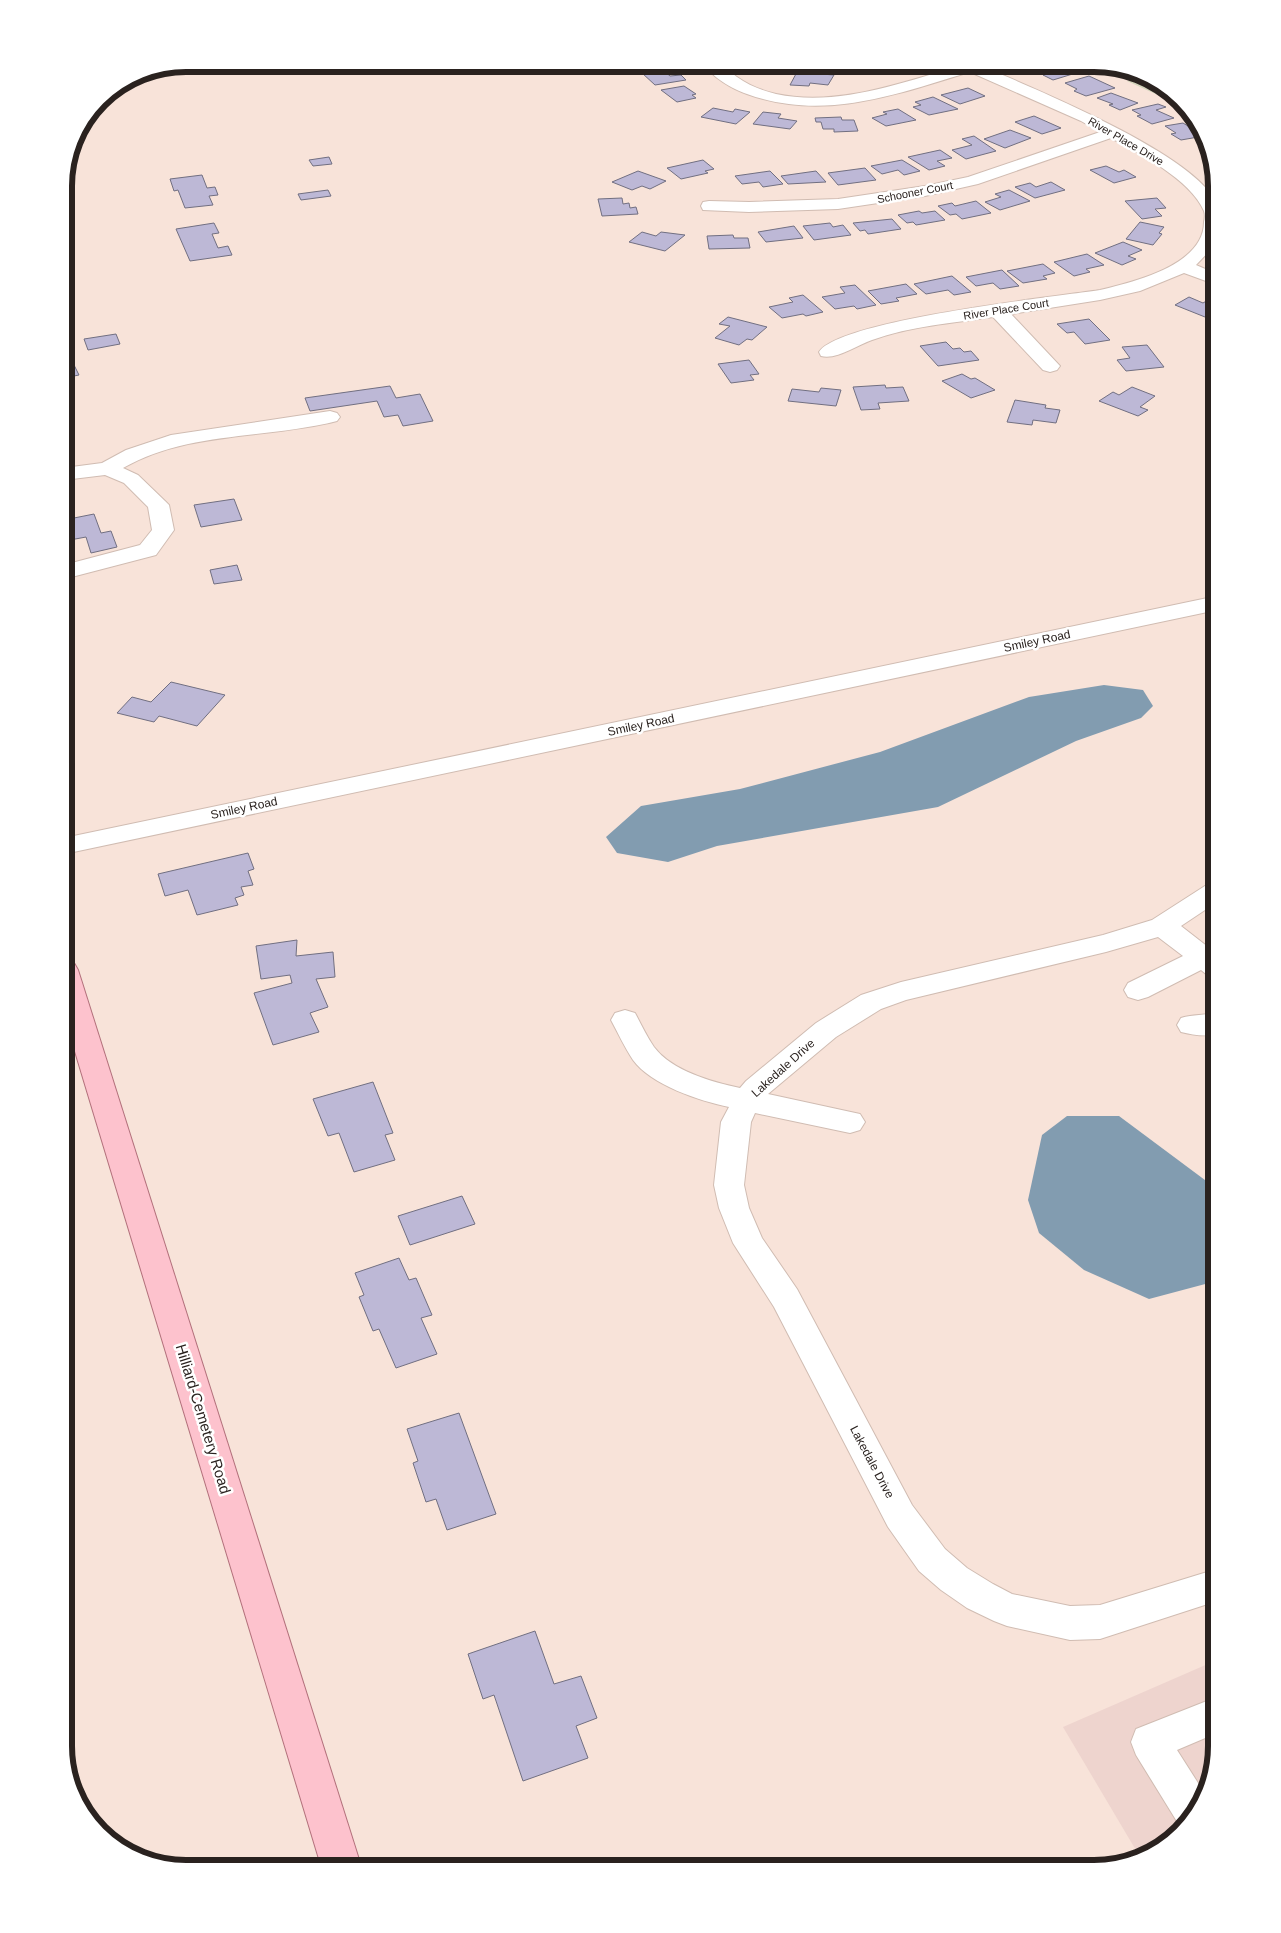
<svg xmlns="http://www.w3.org/2000/svg" width="1281" height="1933" viewBox="0 0 1281 1933" font-family="Helvetica,sans-serif">
<style>
.commercial{fill:#eed4ce}
.green{fill:#d3d4bb}
.water{fill:#829cb0}
.building{fill:#bdb8d6;stroke:#716f81}
.lines{fill:none;stroke-linecap:round;stroke-linejoin:round}
.minor-casing{stroke:#d0bcb2;stroke-width:2}
.major-casing{stroke:#b2707b;stroke-width:2}
.minor{fill:#fff;fill-rule:evenodd}
.major{fill:#fdc2cd;fill-rule:evenodd}
.labels{text-anchor:middle;stroke-width:5;stroke-linejoin:round;paint-order:stroke}
.far-street-label{font-size:11px;fill:#2a221f;stroke:#fff}
.street-label{font-size:12px;fill:#2a221f;stroke:#fff}
.near-street-label{font-size:15px;fill:#2a221f;stroke:#fff}
.rim{fill:none;stroke:#2a221f;stroke-width:6}
</style>
<rect width="100%" height="100%" fill="#f8e3d9"/>
<polygon class="commercial" points="1217,1660 1217,1747 1201,1808 1156,1853 1140,1857 1063,1727"/>
<polygon class="green" points="1153,79 1156,80 1182,106 1127,81"/>
<g class="water">
<polygon points="1104,685 1143,690 1153,706 1141,718 1076,741 938,807 717,846 668,862 617,853 606,837 641,806 740,789 880,752 1029,697"/>
<polygon points="1067,1116 1119,1116 1217,1189 1217,1273 1209,1283 1149,1299 1084,1270 1039,1233 1028,1200 1042,1135"/>
</g>
<g class="building">
<polygon points="639,64 660,64 663,66 644,69"/>
<polygon points="758,64 780,64 784,67 765,70"/>
<polygon points="879,64 903,64 908,67 891,70"/>
<polygon points="1046,64 1056,64 1076,73 1053,80 1043,75 1051,73 1037,67"/>
<polygon points="663,70 670,76 681,75 686,80 655,85 642,73"/>
<polygon points="797,72 834,75 828,85 810,83 809,86 790,85"/>
<polygon points="1089,76 1115,88 1086,96 1074,91 1077,89 1065,83"/>
<polygon points="684,86 696,94 692,95 696,98 677,102 661,90"/>
<polygon points="968,88 985,96 960,104 941,95"/>
<polygon points="1111,93 1138,103 1120,110 1109,105 1113,104 1097,98"/>
<polygon points="933,97 958,109 929,115 913,107 921,105 915,102"/>
<polygon points="1158,104 1166,107 1156,110 1174,118 1152,124 1137,116 1141,115 1132,110"/>
<polygon points="713,108 733,112 735,109 750,112 736,124 701,117"/>
<polygon points="898,109 916,120 886,126 872,118 887,114 883,112"/>
<polygon points="763,112 781,114 778,118 797,121 790,129 753,124"/>
<polygon points="1034,116 1061,128 1042,134 1015,122"/>
<polygon points="841,117 842,120 854,120 858,131 834,132 834,129 823,129 821,122 816,122 815,118"/>
<polygon points="1183,123 1204,136 1181,140 1171,134 1176,133 1165,126"/>
<polygon points="1010,130 1031,138 1005,148 984,139"/>
<polygon points="974,136 996,151 966,159 952,150 972,145 962,139"/>
<polygon points="940,150 952,158 937,161 945,166 929,170 908,157"/>
<polygon points="329,157 332,164 313,166 309,160"/>
<polygon points="703,160 714,169 705,171 708,173 681,179 667,168"/>
<polygon points="902,160 920,171 904,175 898,170 882,174 871,166"/>
<polygon points="1106,166 1119,172 1124,170 1136,177 1114,183 1090,170"/>
<polygon points="865,168 876,180 838,185 828,173"/>
<polygon points="638,171 666,181 650,189 642,186 632,190 612,182"/>
<polygon points="770,171 783,184 763,187 759,182 742,184 735,176"/>
<polygon points="816,171 826,182 788,184 781,176"/>
<polygon points="202,175 207,188 215,187 218,195 209,196 213,205 185,208 178,190 174,191 170,179"/>
<polygon points="1051,182 1065,190 1035,198 1015,187 1030,183 1036,187"/>
<polygon points="328,190 331,196 301,200 298,194"/>
<polygon points="1009,190 1030,201 1000,210 985,202 1001,197 995,194"/>
<polygon points="622,198 623,204 629,203 630,208 636,207 638,214 602,216 598,199"/>
<polygon points="1157,198 1166,208 1155,209 1162,216 1142,219 1125,201"/>
<polygon points="976,201 991,213 962,219 956,214 950,215 938,206 952,203 955,206"/>
<polygon points="919,211 922,213 935,211 945,220 916,225 913,222 907,223 898,215"/>
<polygon points="892,219 901,229 868,234 865,230 860,231 853,223"/>
<polygon points="1140,222 1164,227 1159,233 1162,234 1153,245 1126,239"/>
<polygon points="214,223 219,233 212,234 218,248 228,246 232,255 190,261 176,229"/>
<polygon points="830,223 833,227 843,225 851,235 814,240 803,226"/>
<polygon points="794,226 803,238 766,242 758,232"/>
<polygon points="642,232 656,236 661,232 685,235 665,251 629,242"/>
<polygon points="733,235 734,238 748,238 750,248 709,249 707,236"/>
<polygon points="1123,242 1142,250 1128,256 1136,259 1122,265 1095,253"/>
<polygon points="1087,254 1104,265 1086,269 1090,272 1074,276 1054,262"/>
<polygon points="1043,264 1055,273 1043,276 1047,279 1023,283 1007,271"/>
<polygon points="1002,270 1019,286 1000,289 993,283 976,286 966,277"/>
<polygon points="952,276 971,292 954,295 948,290 926,294 914,284"/>
<polygon points="906,284 917,294 896,298 899,301 881,304 868,291"/>
<polygon points="855,285 876,305 857,309 854,306 835,309 822,297 845,293 840,287"/>
<polygon points="803,295 823,312 806,316 803,314 782,318 769,307 793,302 789,298"/>
<polygon points="1189,297 1203,303 1208,300 1217,304 1217,315 1210,319 1175,305"/>
<polygon points="728,317 767,327 752,340 747,339 739,345 715,338 730,326 719,324"/>
<polygon points="1089,319 1110,340 1085,344 1074,332 1067,333 1057,324"/>
<polygon points="116,334 120,344 88,350 84,339"/>
<polygon points="946,342 953,349 960,348 964,352 971,351 979,360 938,366 920,346"/>
<polygon points="1147,345 1164,367 1126,371 1117,360 1130,358 1122,347"/>
<polygon points="749,360 759,374 750,375 754,380 731,383 718,364"/>
<polygon points="74,365 79,375 64,378 64,366"/>
<polygon points="962,374 971,379 975,378 995,390 971,398 942,381"/>
<polygon points="885,385 886,388 903,387 909,401 878,403 880,409 861,410 853,387"/>
<polygon points="390,386 396,398 420,394 433,421 403,426 398,415 384,417 377,401 310,411 305,398"/>
<polygon points="1132,387 1155,396 1140,407 1148,410 1138,416 1099,401 1113,392 1119,395"/>
<polygon points="821,388 841,390 836,406 788,401 792,389 819,392"/>
<polygon points="1015,400 1046,405 1045,408 1060,410 1056,423 1033,420 1032,425 1007,422"/>
<polygon points="234,499 242,520 201,527 194,505"/>
<polygon points="94,514 101,533 111,531 117,547 91,553 86,537 70,540 64,520"/>
<polygon points="237,565 242,580 214,584 210,570"/>
<polygon points="171,682 225,695 197,726 159,716 154,722 117,713 132,697 151,702"/>
<polygon points="248,853 254,869 248,871 253,885 241,887 244,895 235,898 238,905 197,915 188,890 165,896 158,874"/>
<polygon points="297,940 296,956 333,952 335,977 316,979 328,1007 310,1013 319,1032 273,1045 254,993 292,983 290,975 261,979 256,946"/>
<polygon points="373,1082 393,1133 385,1135 395,1160 354,1172 339,1133 328,1136 313,1099"/>
<polygon points="462,1196 475,1224 410,1245 398,1216"/>
<polygon points="399,1258 409,1280 416,1278 432,1315 421,1318 437,1354 396,1368 379,1329 373,1331 359,1297 364,1295 355,1273"/>
<polygon points="459,1413 496,1514 447,1530 436,1499 426,1502 413,1463 418,1461 407,1429"/>
<polygon points="535,1631 554,1684 581,1676 597,1718 576,1726 588,1758 523,1781 494,1695 483,1699 468,1654"/>
</g>
<g class="lines">
<g class="minor-casing">
<g id="minor">
<path d="M 704,64 C 708,64 715,63 719,64 C 725,65 732,74 737,77 C 748,85 763,91 776,94 C 837,107 901,83 959,66 L 958,64 L 977,64 C 1028,86 1199,155 1217,205 C 1220,215 1217,232 1217,243 L 1196,265 L 1217,274 L 1217,285 L 1184,273 L 1140,291 L 1100,300 L 1011,314 L 1060,366 L 1057,370 L 1050,372 L 1043,370 L 993,317 C 953,323 911,326 872,340 C 857,345 837,360 821,356 L 819,352 C 840,320 1053,297 1100,290 C 1134,282 1204,265 1204,222 C 1205,218 1205,214 1204,211 C 1190,179 1140,154 1111,138 L 978,184 L 925,196 L 838,209 L 749,212 L 703,210 L 701,206 L 703,202 L 709,201 L 749,202 L 838,199 L 925,186 L 968,177 L 1100,132 L 1081,121 L 970,72 C 896,94 824,122 747,94 C 732,89 712,77 704,64 Z"/>
<path d="M 330,411 L 337,413 L 340,417 L 337,421 C 267,439 187,431 123,468 L 138,475 L 165,501 L 169,505 L 174,530 L 156,555 L 64,579 L 64,565 L 140,545 L 152,530 L 148,507 L 124,483 L 105,475 L 64,480 L 64,468 L 102,463 L 126,450 L 171,435 Z"/>
<polygon points="1217,596 1217,610 64,854 64,838"/>
<path d="M 1217,881 L 1217,902 L 1181,926 L 1217,954 L 1217,976 L 1206,974 L 1201,970 L 1148,997 L 1138,1000 L 1128,997 L 1124,990 L 1128,983 L 1183,956 L 1158,937 L 1106,952 L 906,1000 L 881,1009 L 836,1037 L 768,1094 L 860,1114 L 865,1122 L 860,1130 L 850,1133 L 755,1113 L 751,1122 L 744,1185 L 749,1208 L 762,1238 L 797,1289 L 912,1505 L 945,1549 L 967,1568 L 993,1584 L 1012,1594 L 1070,1606 L 1100,1605 L 1217,1569 L 1217,1601 L 1100,1639 L 1070,1640 L 1007,1626 L 994,1621 L 967,1608 L 941,1590 L 919,1571 L 888,1527 L 774,1307 L 733,1243 L 719,1208 L 714,1185 L 721,1122 L 729,1107 C 700,1101 651,1085 633,1060 C 625,1048 618,1033 611,1020 L 615,1013 L 625,1010 L 635,1013 C 641,1024 647,1037 654,1047 C 672,1071 712,1082 740,1088 L 746,1081 L 816,1023 L 861,995 L 901,982 L 1103,935 L 1152,920 L 1208,884 Z"/>
<path d="M 1217,1012 L 1217,1034 C 1205,1037 1193,1035 1181,1032 L 1177,1025 L 1181,1018 C 1193,1014 1205,1016 1217,1012 Z"/>
<polygon points="1217,1697 1217,1733 1177,1750 1205,1794 1201,1808 1181,1828 1136,1755 1131,1742 1136,1729"/>
</g>
</g>
<g class="major-casing">
<polygon id="major" points="64,961 74,963 78,970 362,1869 322,1869 64,1015"/>
</g>
<use href="#minor" class="minor"/>
<use href="#major" class="major"/>
</g>
<g class="labels">
<g class="far-street-label">
<text transform="translate(1126 141) rotate(30)" y="4">River Place Drive</text>
<text transform="translate(915 192) rotate(-11)" y="4">Schooner Court</text>
<text transform="translate(1006 309) rotate(-9)" y="4">River Place Court</text>
</g>
<g class="street-label">
<text transform="translate(1037 641) rotate(-12)" y="4">Smiley Road</text>
<text transform="translate(641 725) rotate(-12)" y="4">Smiley Road</text>
<text transform="translate(244 808) rotate(-12)" y="4">Smiley Road</text>
<text transform="translate(783 1068) rotate(-42)" y="4">Lakedale Drive</text>
<text transform="translate(872 1462) rotate(62)" y="4">Lakedale Drive</text>
</g>
<g class="near-street-label">
<text transform="translate(203 1419) rotate(73)" y="5">Hilliard-Cemetery Road</text>
</g>
</g>
<path d="M0 0H1281V1933H0ZM186 72H1094A114 114 0 0 1 1208 186V1746A114 114 0 0 1 1094 1860H186A114 114 0 0 1 72 1746V186A114 114 0 0 1 186 72Z" fill="#fff" fill-rule="evenodd"/>
<path class="rim" d="M186 72H1094A114 114 0 0 1 1208 186V1746A114 114 0 0 1 1094 1860H186A114 114 0 0 1 72 1746V186A114 114 0 0 1 186 72Z"/>
</svg>
